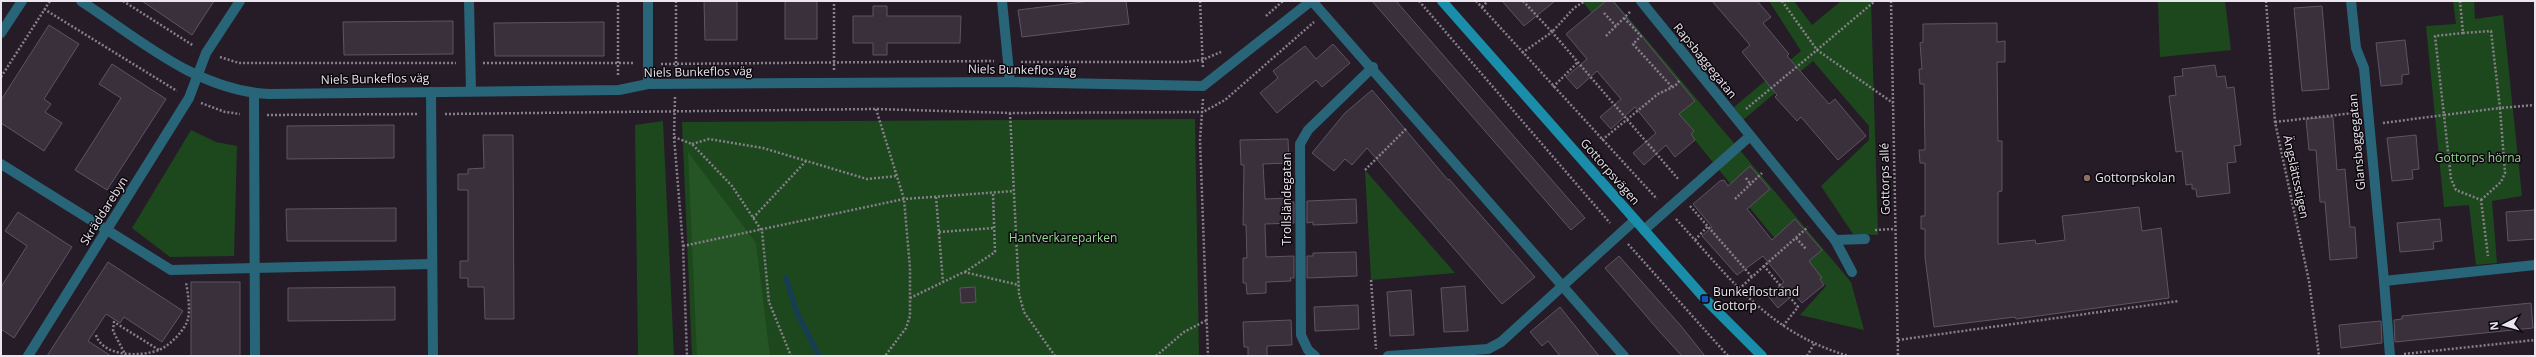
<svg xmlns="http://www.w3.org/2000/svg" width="2536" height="357" viewBox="0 0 2536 357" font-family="'Open Sans',sans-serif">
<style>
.green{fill:#1d481d}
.forest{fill:#255425}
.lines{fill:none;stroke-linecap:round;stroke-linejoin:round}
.stream{stroke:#163d51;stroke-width:5.5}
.building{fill:#39303c;stroke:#5e5462}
.path{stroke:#877f89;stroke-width:2.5;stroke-dasharray:2 2;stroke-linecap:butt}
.street{stroke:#286578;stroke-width:10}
.secondary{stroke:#198daa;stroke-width:10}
.education-dot{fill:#8d6e63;stroke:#0c080d;stroke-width:1.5}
.transit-dot{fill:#1a4fb4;stroke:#0c080d;stroke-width:1.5}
.labels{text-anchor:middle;stroke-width:3;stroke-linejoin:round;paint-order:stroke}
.street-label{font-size:12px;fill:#ebe5ed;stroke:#0c080d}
.park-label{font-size:12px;fill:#93d990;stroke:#0c080d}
.poi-label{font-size:12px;fill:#ebe5ed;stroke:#0c080d;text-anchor:start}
</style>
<rect width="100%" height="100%" fill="#251c28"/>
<g class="green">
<polygon points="1582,1 1614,1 1851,282 1864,330 1800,315 1826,286 1793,246 1776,240"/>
<polygon points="1769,1 1794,1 1812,25 1841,1 1871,1 1878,235 1853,234 1821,186 1869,140 1869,126 1813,61 1743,120 1734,107 1801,51"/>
<polygon points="2158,1 2225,1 2231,50 2160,57"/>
<polygon points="2453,1 2474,1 2475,19 2503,15 2522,196 2492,201 2497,263 2476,265 2469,205 2444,207 2426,26 2456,24"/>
<polygon points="1195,119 1199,356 692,356 682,122"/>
<polygon points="663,121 674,356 638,356 635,125"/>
<polygon points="191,130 216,142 237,146 234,256 170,257 132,228"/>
<polygon points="1365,170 1455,273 1371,280"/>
</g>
<polygon class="forest" points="688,152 756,243 770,356 697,356"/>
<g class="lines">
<polyline class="stream" points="786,278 797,313 819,356"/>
</g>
<g class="building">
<polygon points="142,1 214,1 192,35"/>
<polygon points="704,1 737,1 737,40 705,40"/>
<rect x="785" y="1" width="32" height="38"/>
<polygon points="1090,1 1126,1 1129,24 1022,37 1018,10"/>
<polygon points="1372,1 1396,1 1585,218 1571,230"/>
<polygon points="1502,1 1555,1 1524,26"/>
<polygon points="1606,1 1613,1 1695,101 1679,114 1694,131 1691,134 1695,140 1675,157 1666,145 1644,165 1633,153 1656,133 1635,107 1611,129 1600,117 1621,99 1597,71 1577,89 1566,77 1587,59 1566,34"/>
<polygon points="1712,1 1757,1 1771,17 1763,23 1789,54 1787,56 1829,104 1835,99 1866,136 1838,160 1801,117 1797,121 1775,97 1777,95 1742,52 1750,45"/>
<polygon points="873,6 887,6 887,16 961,16 960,43 887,43 887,55 873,55 873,43 853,43 853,16 873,16"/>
<polygon points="2322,6 2329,89 2302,91 2294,8"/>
<polygon points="453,21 453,54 344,55 343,22"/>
<polygon points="604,22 604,56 495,56 494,23"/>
<polygon points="1997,23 1997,42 2005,41 2005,62 1997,62 1998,141 2002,141 2002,191 1998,192 1998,244 2035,240 2036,244 2065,240 2062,216 2139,207 2142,231 2161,228 2169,298 2016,319 2015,317 1934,327 1925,257 1925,229 1921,229 1921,216 1925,216 1925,163 1920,163 1919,150 1925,150 1924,84 1920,84 1919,69 1922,69 1920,43 1923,42 1923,24"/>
<polygon points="49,25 79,44 44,99 51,104 45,112 62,123 44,151 1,123 1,100"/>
<polygon points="2405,40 2409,74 2402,75 2402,84 2381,86 2376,43"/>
<polygon points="1333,44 1350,63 1322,87 1316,80 1277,113 1260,93 1278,78 1273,71 1305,46 1316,59"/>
<polygon points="112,64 166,99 107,190 75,170 121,98 99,84"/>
<polygon points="2215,65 2217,77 2225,76 2227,88 2234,87 2241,145 2234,146 2236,162 2227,163 2230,193 2197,197 2196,189 2192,189 2192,184 2186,185 2182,151 2176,152 2169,96 2176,95 2174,77 2183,76 2182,69"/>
<polygon points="1372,90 1448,180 1449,179 1535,277 1502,304 1367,148 1352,165 1345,159 1334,171 1312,153 1345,113"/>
<polygon points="2333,117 2337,170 2345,169 2350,227 2355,227 2357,258 2330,260 2325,202 2320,202 2316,150 2309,150 2306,119"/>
<polygon points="394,125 394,158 287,159 287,126"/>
<polygon points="483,135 513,135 514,319 485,319 484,287 468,287 468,278 460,278 460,261 468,261 468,190 458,190 458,174 468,174 468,169 484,168"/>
<polygon points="2416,135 2419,169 2412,170 2413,179 2392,181 2387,138"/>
<polygon points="1288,139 1289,163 1263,164 1265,199 1289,198 1289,202 1294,202 1294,223 1265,224 1266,257 1294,256 1294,278 1290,278 1291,281 1266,282 1266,293 1247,294 1246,283 1243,283 1243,258 1247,258 1246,225 1243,225 1244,165 1241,165 1240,140"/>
<polygon points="1750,166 1770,189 1747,209 1772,240 1795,219 1822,250 1809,261 1822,278 1820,279 1824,285 1802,303 1794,294 1778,308 1768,296 1784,282 1763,256 1737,275 1702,236 1712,227 1693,204 1720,181 1724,180 1728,186"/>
<polygon points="1356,199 1357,223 1313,225 1313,222 1307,223 1307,201"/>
<polygon points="396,208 396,241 287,241 286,209"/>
<polygon points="2535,210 2535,239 2508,241 2506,212"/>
<polygon points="18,212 72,247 14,338 1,329 1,287 27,246 5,231"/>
<polygon points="2440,219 2442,241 2433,242 2434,249 2400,252 2397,223"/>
<polygon points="1356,252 1357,276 1307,278 1307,256 1313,256 1313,253"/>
<polygon points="1619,256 1681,326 1705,356 1682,356 1660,332 1605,268"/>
<polygon points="108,262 183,311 162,342 124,317 120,323 106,314 88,341 111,356 47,356"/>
<rect x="191" y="282" width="49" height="74"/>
<polygon points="1465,286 1468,331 1444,332 1441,288"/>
<polygon points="395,287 395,320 288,321 288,288"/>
<polygon points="975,287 976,302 961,303 960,288"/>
<polygon points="1411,290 1414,335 1390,336 1387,292"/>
<polygon points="2531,303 2533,328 2395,342 2394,320 2402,319 2402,316"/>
<polygon points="1358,305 1359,329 1315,331 1314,307"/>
<polygon points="1560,307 1599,356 1560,356 1548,341 1542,346 1530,332"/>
<polygon points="1291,320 1292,345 1267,346 1267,356 1248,356 1248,347 1244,347 1243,322"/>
<polygon points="2381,321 2382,343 2341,348 2339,325"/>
</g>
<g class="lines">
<g class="path">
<polyline points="123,1 194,46"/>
<polyline points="618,1 618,76"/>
<polyline points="676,1 676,70"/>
<polyline points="1200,1 1203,68"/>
<polyline points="1419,1 1610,223"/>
<polyline points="1476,1 1657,199"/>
<polyline points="1523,1 1552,32 1574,8 1585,1"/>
<polyline points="1782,1 1817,50 1875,1"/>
<polyline points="1891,1 1898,356"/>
<polyline points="2266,1 2275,122 2309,281 2319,356"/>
<polyline points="2460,1 2463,33 2491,31 2500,108 2444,115 2435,36 2463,33"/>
<polyline points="1482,7 1488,1"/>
<polyline points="44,9 177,91"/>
<polyline points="1604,13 1616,26"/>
<polyline points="1266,16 1283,1"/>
<polyline points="1624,18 1641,36 1633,44 1672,87"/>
<polyline points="1606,36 1631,11"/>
<polyline points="1522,53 1552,32 1679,180"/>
<polyline points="220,57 239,63 456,63"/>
<polyline points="1021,62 1184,62 1202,60 1221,52"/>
<polyline points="483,63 634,63"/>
<polyline points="661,64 994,61"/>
<polyline points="834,70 834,1"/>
<polyline points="1,77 50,1"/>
<polyline points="1553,87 1578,62"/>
<polyline points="675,97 674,137 683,246 687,356"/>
<polyline points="1203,99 1200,140 1208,356"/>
<polyline points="201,103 225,112 240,114"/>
<polyline points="876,109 904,199 910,268 910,316 906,328 885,356"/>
<polyline points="1746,109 1817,50 1893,103"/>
<polyline points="1010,113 1019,294 1024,312 1055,356"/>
<polyline points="445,114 876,109 1010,113 1203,112 1225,100 1314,22"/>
<polyline points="267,115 418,114"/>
<polyline points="2275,122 2354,113"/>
<polyline points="2383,123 2444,115 2451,179 2456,190 2481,200 2488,256"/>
<polyline points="674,137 692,144 732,186 762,231 769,302 791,356"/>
<polyline points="1602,140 1658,94 1675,86 1680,80"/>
<polyline points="692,144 709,139 763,148 867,179 897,176"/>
<polyline points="1365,170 1406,129"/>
<polyline points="1746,178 1751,185"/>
<polyline points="936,197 943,282"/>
<polyline points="1735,199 1762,173"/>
<polyline points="2481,200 2501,182 2505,173 2500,108 2535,105"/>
<polyline points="1690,206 1752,277"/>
<polyline points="753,218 806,161"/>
<path d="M 1676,219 C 1730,278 1768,333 1849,356"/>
<polyline points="1875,230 1894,229"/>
<polyline points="939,232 994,228"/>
<polyline points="1796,238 1806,249"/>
<polyline points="1695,240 1708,226"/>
<polyline points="1628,244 1728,356"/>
<polyline points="683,246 904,199 1014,191"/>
<polyline points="965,272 995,252 993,193"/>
<polyline points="1371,280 1376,349"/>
<polyline points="1739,289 1764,266"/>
<polyline points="910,298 964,272 1019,285"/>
<polyline points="1783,326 1798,307 1764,266 1808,227"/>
<path d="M 96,335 C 103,357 140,357 159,350 C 169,346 182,333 187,322 C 191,311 188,294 186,282"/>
<polyline points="1898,340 2179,301"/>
<polyline points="2404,354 2535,340"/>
<polyline points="126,356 113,331 114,322 159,350"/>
<polyline points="1156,356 1184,332 1207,320"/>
<polyline points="1807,356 1814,344"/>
</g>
<g class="street">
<path d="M 81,1 C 139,39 197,91 269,94 L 619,90 L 648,84 L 1010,82 L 1203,86 L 1311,1"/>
<polyline points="469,1 471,91"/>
<polyline points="648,1 648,84"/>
<polyline points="1002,1 1010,82"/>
<polyline points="1312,1 1624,356"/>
<polyline points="1641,1 1835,240 1865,239"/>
<polyline points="2351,1 2356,48 2364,68 2384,281 2535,265"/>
<polyline points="1,33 22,1"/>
<polyline points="431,92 433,356"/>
<polyline points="254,93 255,356"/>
<polyline points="1,164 171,270 432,264"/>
<polyline points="1644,230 1749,137"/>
<polyline points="1835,240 1852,272"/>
<polyline points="2384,281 2390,356"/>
<polyline points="28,356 189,98 206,53 240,1"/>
<polyline points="1315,356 1308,350 1301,335 1300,144 1308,130 1373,67"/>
<polyline points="1388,356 1488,349 1501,342 1635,220"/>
</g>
<polyline class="secondary" points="1442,1 1705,299 1762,356"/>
</g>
<circle class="education-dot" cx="2087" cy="178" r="4"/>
<rect class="transit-dot" x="1701" y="295" width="8" height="8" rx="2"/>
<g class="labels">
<g class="street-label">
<text transform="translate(1705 61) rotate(51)" y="4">Rapsbaggegatan</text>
<text transform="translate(1022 70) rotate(1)" y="4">Niels Bunkeflos väg</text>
<text transform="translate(698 72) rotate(-1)" y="4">Niels Bunkeflos väg</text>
<text transform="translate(375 79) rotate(-1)" y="4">Niels Bunkeflos väg</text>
<text transform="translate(2357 142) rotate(-95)" y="4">Glansbaggegatan</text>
<text transform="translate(1610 172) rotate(49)" y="4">Gottorpsvägen</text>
<text transform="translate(2296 177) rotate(78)" y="4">Ängslättsstigen</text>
<text transform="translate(1885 179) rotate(-91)" y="4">Gottorps allé</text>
<text transform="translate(1287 199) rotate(-90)" y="4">Trollsländegatan</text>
<text transform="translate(104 211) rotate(-58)" y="4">Skräddarebyn</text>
</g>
<g class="park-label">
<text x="2478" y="162">Gottorps hörna</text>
<text x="1063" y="242">Hantverkareparken</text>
</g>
<g class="poi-label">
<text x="2095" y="182">Gottorpskolan</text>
<text x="1713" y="296">Bunkeflostrand<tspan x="1713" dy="14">Gottorp</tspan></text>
</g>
</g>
<rect width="2536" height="357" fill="none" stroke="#ebe5ed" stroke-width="4"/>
<g transform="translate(2504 325) rotate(264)" stroke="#0c080d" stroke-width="3" paint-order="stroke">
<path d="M0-3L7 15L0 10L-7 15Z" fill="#ebe5ed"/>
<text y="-6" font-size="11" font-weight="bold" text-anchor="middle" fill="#ebe5ed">N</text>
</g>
</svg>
